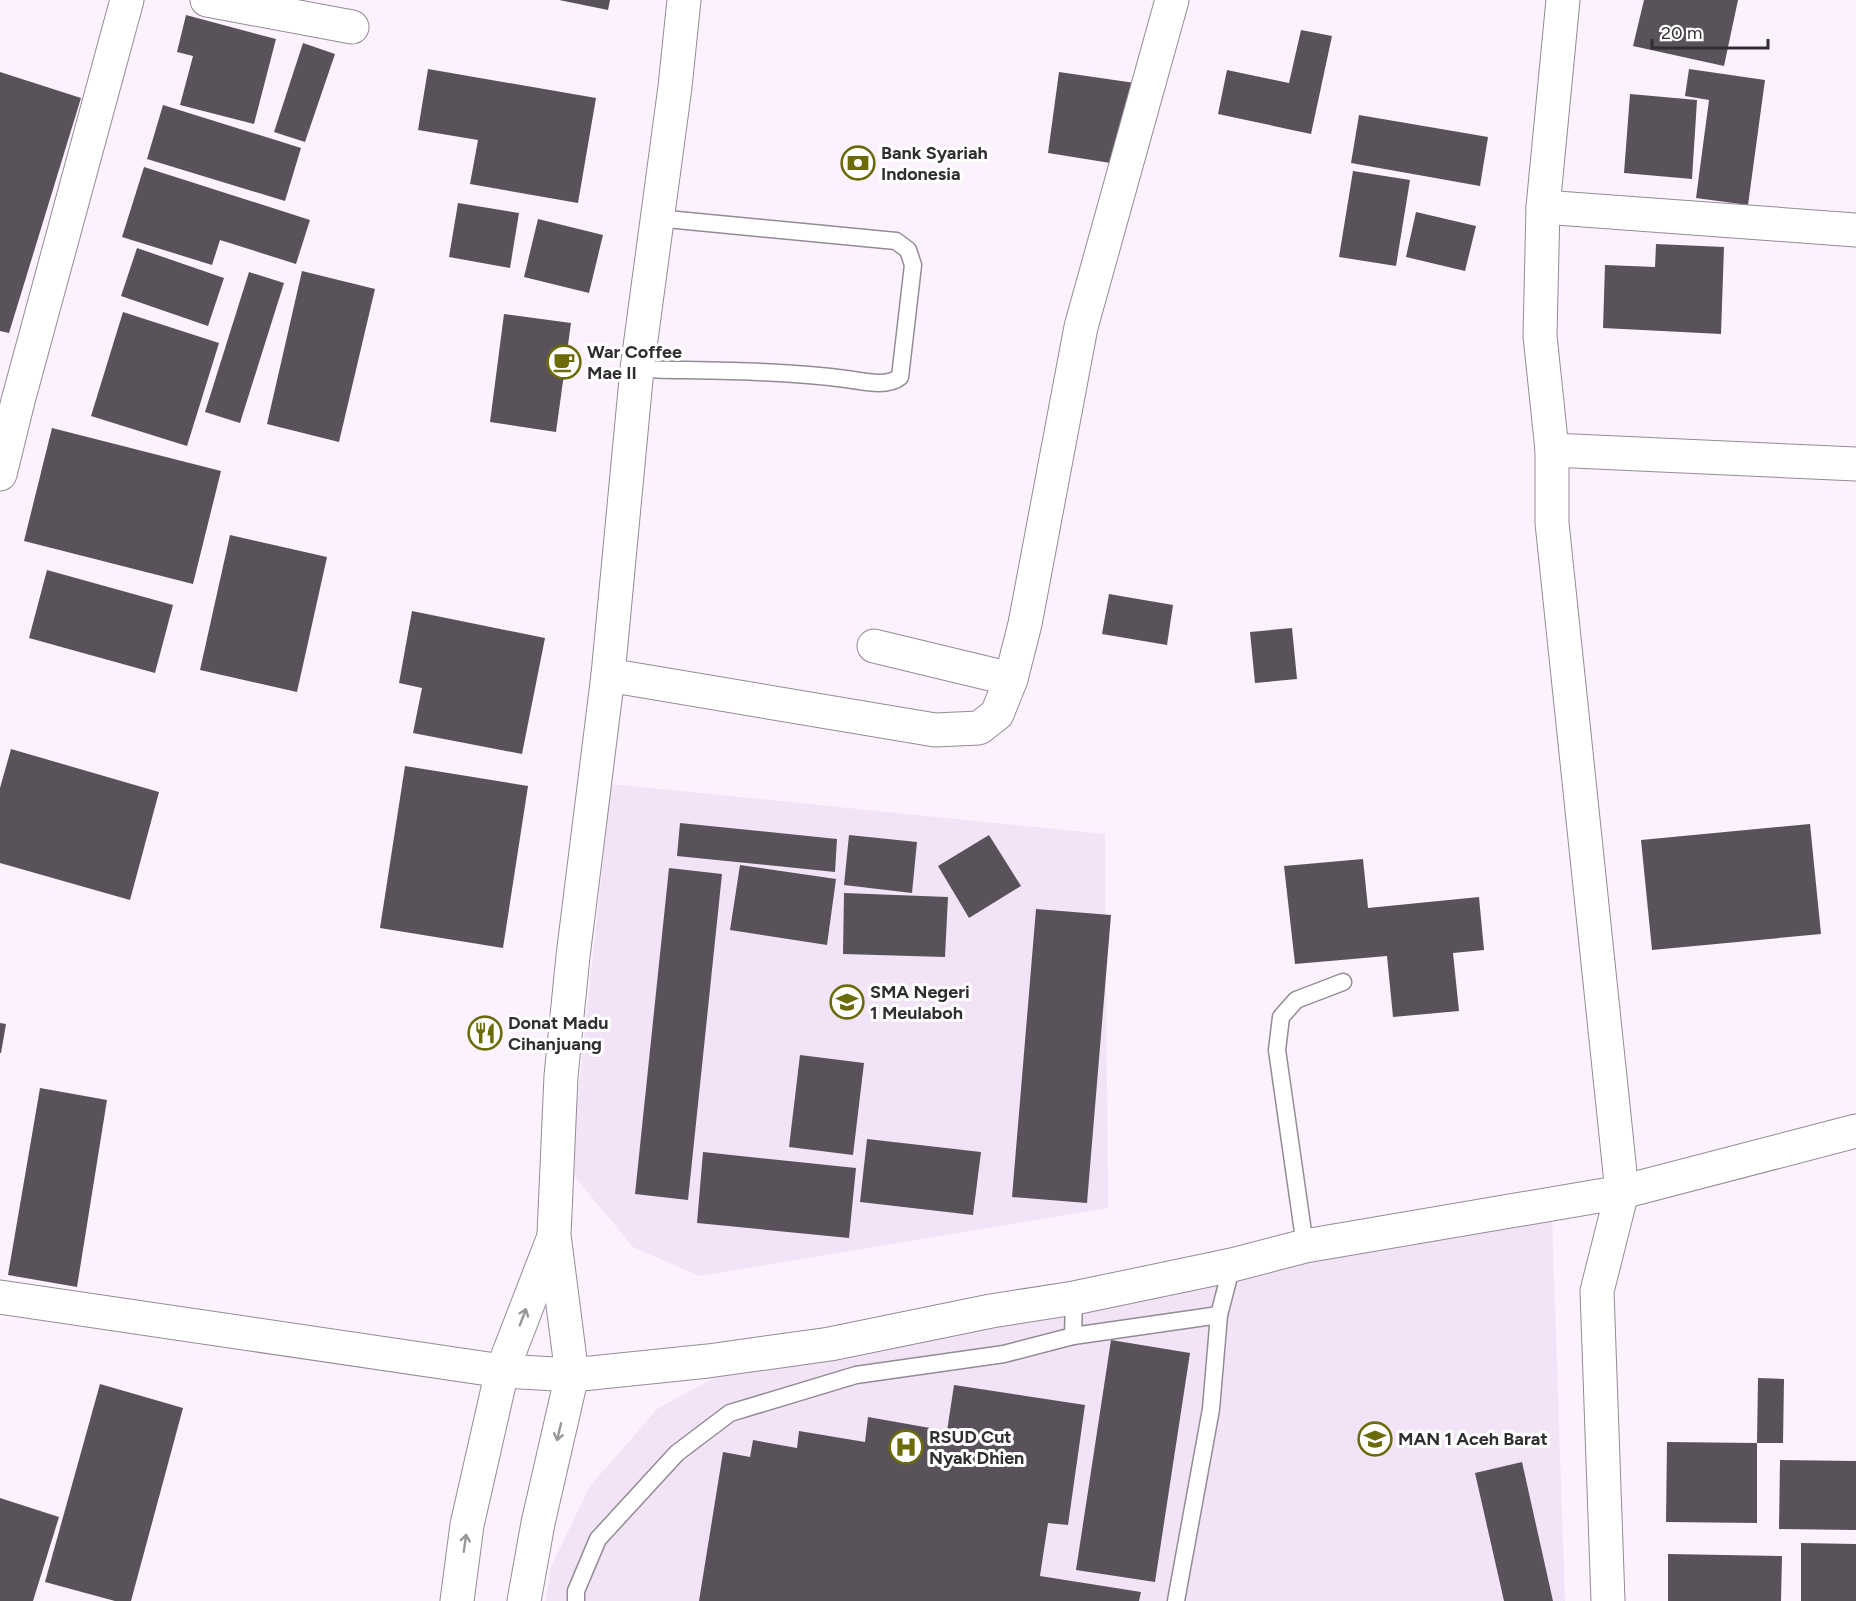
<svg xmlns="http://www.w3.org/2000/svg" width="1856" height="1601" viewBox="0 0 1856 1601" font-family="Figtree,sans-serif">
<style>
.built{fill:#f2e4f6}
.building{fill:#5a525b}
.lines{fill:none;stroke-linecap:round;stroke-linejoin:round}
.service-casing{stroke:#938b95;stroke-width:19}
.minor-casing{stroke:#938b95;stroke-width:35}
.primary-casing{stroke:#938b95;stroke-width:35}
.trunk-casing{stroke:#938b95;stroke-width:35}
.service{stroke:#fff;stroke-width:16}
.minor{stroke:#fff;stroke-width:33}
.primary{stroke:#fff;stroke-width:33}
.trunk{stroke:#fff;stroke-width:33}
.oneway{stroke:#989698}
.labels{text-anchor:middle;stroke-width:6;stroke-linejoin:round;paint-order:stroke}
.poi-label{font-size:18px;font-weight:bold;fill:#312e32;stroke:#fff;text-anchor:start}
</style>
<rect width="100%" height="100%" fill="#fbf2fd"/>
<g class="built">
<polygon points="611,784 1105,834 1108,1208 699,1276 633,1247 570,1171"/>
<polygon points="1552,1217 1565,1601 546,1601 551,1567 590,1486 658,1408 740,1364"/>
</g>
<g class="building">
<polygon points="559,0 610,0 608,10"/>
<polygon points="1644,0 1738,0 1724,66 1633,46"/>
<polygon points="186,15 276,39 254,124 180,105 193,56 177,52"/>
<polygon points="1301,30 1332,36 1311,134 1218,114 1227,70 1289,83"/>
<polygon points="303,43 335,54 305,142 274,132"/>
<polygon points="428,69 596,98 578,203 470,184 478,140 418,130"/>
<polygon points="1689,69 1765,80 1748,205 1696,198 1709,100 1685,96"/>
<polygon points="0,72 81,98 9,333 0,331"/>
<polygon points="1059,72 1135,83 1123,165 1048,153"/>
<polygon points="1630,94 1697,100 1692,179 1624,173"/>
<polygon points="163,105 301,148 285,201 147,159"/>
<polygon points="1359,115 1488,137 1480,186 1351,163"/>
<polygon points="144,167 310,220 296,264 220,240 212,265 122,237"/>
<polygon points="1353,171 1410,180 1396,266 1339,257"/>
<polygon points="458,203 519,213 510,268 449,257"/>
<polygon points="1416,212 1476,226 1465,271 1406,257"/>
<polygon points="538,219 603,235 589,293 524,277"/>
<polygon points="1656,244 1724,247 1721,334 1603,328 1605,265 1655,267"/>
<polygon points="137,248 224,278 208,326 121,296"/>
<polygon points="302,271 375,289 339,442 267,424"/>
<polygon points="249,272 284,283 240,423 205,412"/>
<polygon points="123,312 219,343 187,446 91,416"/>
<polygon points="504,314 571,323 556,432 490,422"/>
<polygon points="52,428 221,471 193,584 24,541"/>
<polygon points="230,535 327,557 297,692 200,670"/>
<polygon points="47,570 173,605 155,673 29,638"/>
<polygon points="1109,594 1173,605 1167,645 1102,634"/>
<polygon points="412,611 545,638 522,754 413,733 422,688 399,683"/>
<polygon points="1292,628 1297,679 1255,683 1250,632"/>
<polygon points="11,749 159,792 130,900 0,863 0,788"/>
<polygon points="405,766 528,786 503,948 380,928"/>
<polygon points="680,823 837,839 835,872 677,856"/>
<polygon points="1810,824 1821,934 1652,950 1641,840"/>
<polygon points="849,835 917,842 912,893 844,885"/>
<polygon points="989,835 1021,886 969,918 938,866"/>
<polygon points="1363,859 1368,908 1479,897 1484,950 1453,953 1459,1011 1393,1017 1387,956 1295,964 1284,866"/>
<polygon points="740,865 836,879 827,945 730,930"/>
<polygon points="669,868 722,874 688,1200 635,1194"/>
<polygon points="844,893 948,897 945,957 843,954"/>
<polygon points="1036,909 1111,915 1087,1203 1012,1197"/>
<polygon points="0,1023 6,1024 1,1053 0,1053"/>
<polygon points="800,1055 864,1063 853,1155 789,1147"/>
<polygon points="40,1088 107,1100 77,1287 8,1275"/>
<polygon points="867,1139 981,1152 973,1215 860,1202"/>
<polygon points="703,1152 856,1168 849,1238 697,1223"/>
<polygon points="1111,1340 1190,1353 1155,1582 1076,1570"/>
<polygon points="1758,1378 1784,1379 1783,1443 1757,1443"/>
<polygon points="100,1384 183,1408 131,1601 115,1601 45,1582"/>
<polygon points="954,1385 1085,1405 1068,1525 1048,1523 1040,1576 1141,1592 1139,1601 699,1601 723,1452 750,1457 753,1440 797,1448 799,1431 865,1442 868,1417 947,1431"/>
<polygon points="1667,1442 1757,1443 1757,1523 1666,1522"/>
<polygon points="1780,1460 1856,1461 1856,1530 1779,1529"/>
<polygon points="1522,1462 1553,1601 1504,1601 1475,1473"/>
<polygon points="0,1498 59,1517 33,1601 0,1601"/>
<polygon points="1801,1543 1856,1544 1856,1601 1801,1601"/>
<polygon points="1668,1554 1782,1556 1781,1601 1668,1601"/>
</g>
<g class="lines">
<g class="service-casing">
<g id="service">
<path d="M 637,369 C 707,371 777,370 846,379 C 862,381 886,388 900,377 L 913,265 L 908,250 L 896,241 L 656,218"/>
<polyline points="1305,1246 1277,1050 1281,1017 1296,1000 1343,982"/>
<polyline points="1073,1336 1219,1315"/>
<polyline points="576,1601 576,1591 598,1539 677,1453 730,1413 856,1375 1004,1354 1073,1336 1074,1298"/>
<polyline points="1176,1601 1211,1409 1219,1315 1232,1265"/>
</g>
</g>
<g class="minor-casing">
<g id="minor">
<polyline points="207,0 352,27"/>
<polyline points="1563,0 1543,207 1540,336 1552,450 1552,523 1622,1192 1597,1291 1608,1601"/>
<polyline points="1543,207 1856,230"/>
<polyline points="1552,450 1856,464"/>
<polyline points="0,474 18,401 127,0"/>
<polyline points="874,646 1011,679"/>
<polyline points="608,675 935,730 979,728 997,714 1011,679 1025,624 1081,327 1172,0"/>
</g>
</g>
<g class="primary-casing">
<polyline id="primary" points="502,1371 572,1375 708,1361 830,1344 991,1311 1074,1298 1232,1265 1305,1246 1622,1192 1856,1131"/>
</g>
<g class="trunk-casing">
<g id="trunk">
<polyline points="0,1297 502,1371"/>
<polyline points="457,1601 467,1525 502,1371 553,1239"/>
<polyline points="524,1601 538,1523 572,1375 554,1235 561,1076 573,956 608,675 637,369 675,87 684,0"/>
</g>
</g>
<use href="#service" class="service"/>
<use href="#minor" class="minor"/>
<use href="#primary" class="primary"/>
<use href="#trunk" class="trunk"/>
</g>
<defs><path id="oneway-shaft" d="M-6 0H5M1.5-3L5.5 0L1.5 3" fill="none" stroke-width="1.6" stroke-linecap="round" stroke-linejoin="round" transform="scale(1.5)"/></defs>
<g class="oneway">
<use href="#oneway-shaft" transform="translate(523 1317) rotate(-69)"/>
<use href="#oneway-shaft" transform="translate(559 1432) rotate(103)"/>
<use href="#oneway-shaft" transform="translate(465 1543) rotate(-82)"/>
</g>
<defs>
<g id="bank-ring" transform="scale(1.725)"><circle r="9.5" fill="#fff" stroke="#6b6b09" stroke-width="1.5"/><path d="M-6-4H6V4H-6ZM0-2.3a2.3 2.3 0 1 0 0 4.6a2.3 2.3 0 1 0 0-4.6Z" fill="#6b6b09"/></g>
<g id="cafe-ring" transform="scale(1.725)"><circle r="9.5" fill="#fff" stroke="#6b6b09" stroke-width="1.5"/><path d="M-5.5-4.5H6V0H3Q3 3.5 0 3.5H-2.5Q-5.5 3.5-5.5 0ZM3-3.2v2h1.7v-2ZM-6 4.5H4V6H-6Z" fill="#6b6b09"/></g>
<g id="school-ring" transform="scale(1.725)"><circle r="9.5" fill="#fff" stroke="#6b6b09" stroke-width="1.5"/><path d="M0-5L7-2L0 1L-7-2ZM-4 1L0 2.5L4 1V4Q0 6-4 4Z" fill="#6b6b09"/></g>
<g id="restaurant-ring" transform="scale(1.725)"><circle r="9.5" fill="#fff" stroke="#6b6b09" stroke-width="1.5"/><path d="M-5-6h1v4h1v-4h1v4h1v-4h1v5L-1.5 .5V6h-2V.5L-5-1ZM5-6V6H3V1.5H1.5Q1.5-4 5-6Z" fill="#6b6b09"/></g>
<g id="hospital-ring" transform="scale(1.725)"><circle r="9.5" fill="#fff" stroke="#6b6b09" stroke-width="1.5"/><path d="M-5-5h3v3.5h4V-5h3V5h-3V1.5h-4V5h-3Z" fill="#6b6b09"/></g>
</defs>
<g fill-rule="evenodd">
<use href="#bank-ring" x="858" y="163"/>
<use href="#cafe-ring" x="564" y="362"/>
<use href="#school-ring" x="847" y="1002"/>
<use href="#restaurant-ring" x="485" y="1033"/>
<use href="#school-ring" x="1375" y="1439"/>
<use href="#hospital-ring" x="906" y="1447"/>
</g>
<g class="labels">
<g class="poi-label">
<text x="881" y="159">Bank Syariah<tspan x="881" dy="21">Indonesia</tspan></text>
<text x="587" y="358">War Coffee<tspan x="587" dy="21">Mae II</tspan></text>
<text x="870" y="998">SMA Negeri<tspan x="870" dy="21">1 Meulaboh</tspan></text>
<text x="508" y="1029">Donat Madu<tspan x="508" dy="21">Cihanjuang</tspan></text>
<text x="929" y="1443">RSUD Cut<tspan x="929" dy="21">Nyak Dhien</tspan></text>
<text x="1398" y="1445">MAN 1 Aceh Barat</text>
</g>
</g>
<path d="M1652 39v9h116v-9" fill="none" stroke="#312e32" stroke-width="3"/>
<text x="1661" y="39" font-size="18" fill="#312e32" stroke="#ffffff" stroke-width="4.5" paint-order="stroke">20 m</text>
</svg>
